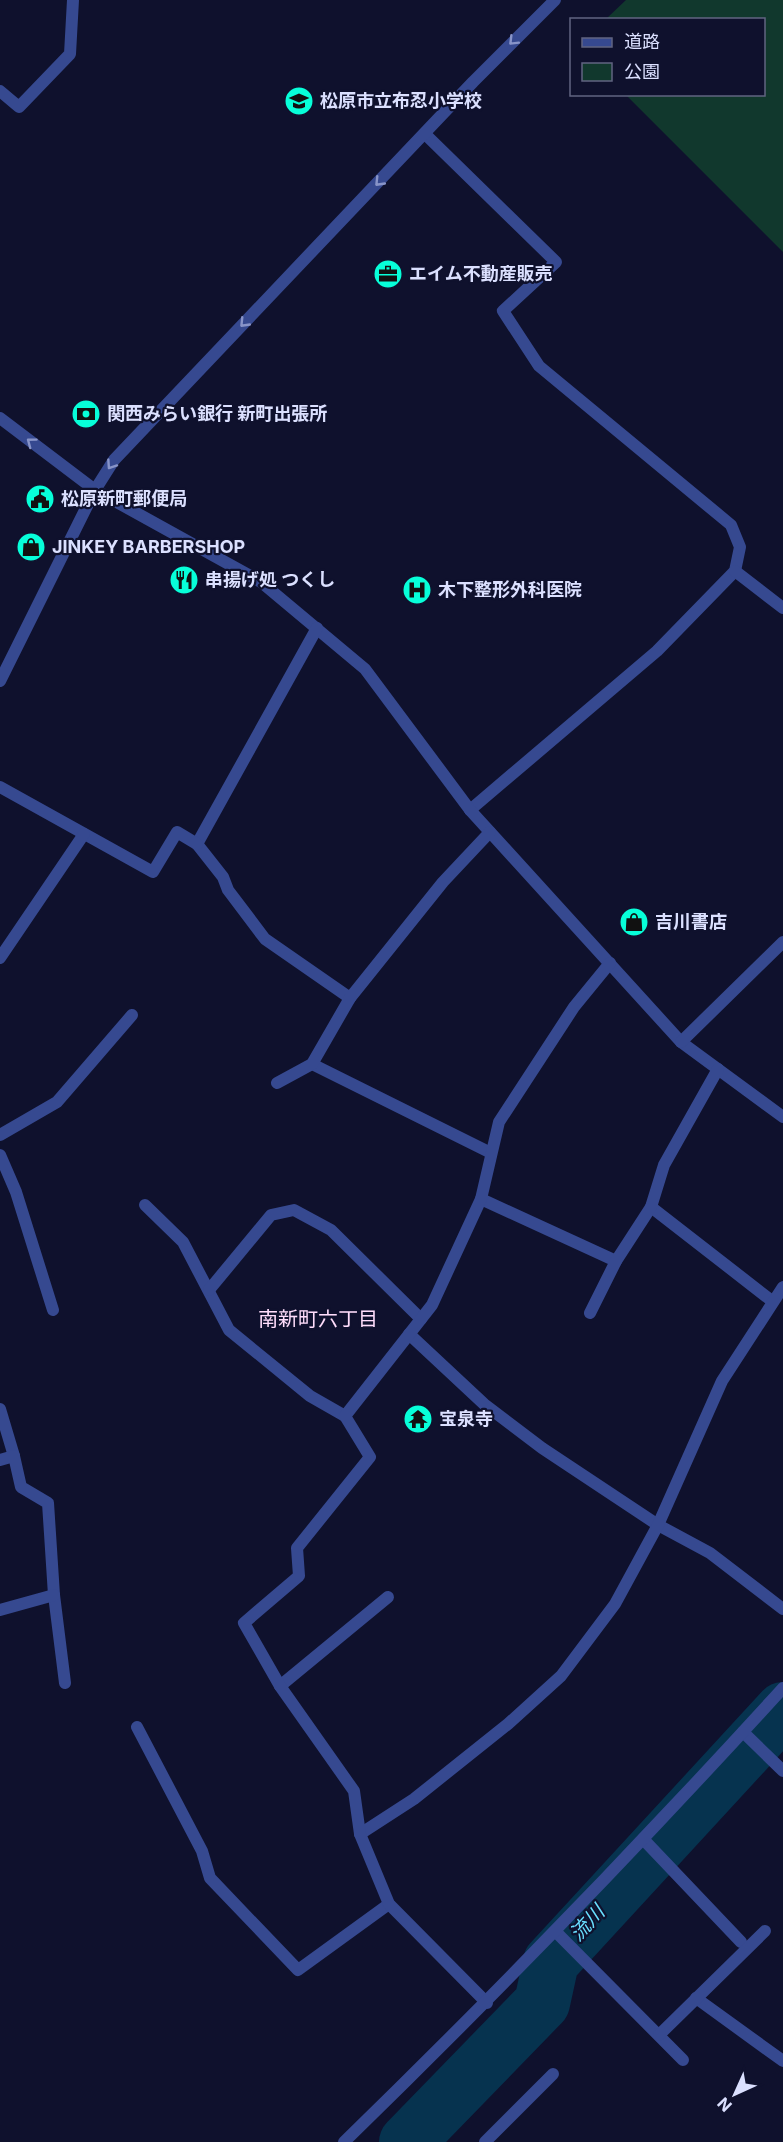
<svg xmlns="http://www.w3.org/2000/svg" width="783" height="2142" viewBox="0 0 783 2142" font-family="Inter,'Noto Sans JP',sans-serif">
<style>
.green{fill:#11382d}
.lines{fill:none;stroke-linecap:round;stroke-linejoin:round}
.river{stroke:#06334f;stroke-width:56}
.street{stroke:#364990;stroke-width:12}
.oneway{stroke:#8894c8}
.labels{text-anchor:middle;stroke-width:4.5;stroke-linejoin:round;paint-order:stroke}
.poi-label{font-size:18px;font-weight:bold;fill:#dbe0ff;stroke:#0f112d;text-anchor:start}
.neighbourhood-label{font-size:20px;fill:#ffddfb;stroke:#0f112d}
.water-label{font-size:20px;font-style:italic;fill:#69dfff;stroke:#0f112d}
</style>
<rect width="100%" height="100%" fill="#0f112d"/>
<polygon class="green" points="626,0 783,0 783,252 626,95 764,94 764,20 606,19"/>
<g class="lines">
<polyline class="river" points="407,2142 542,2003 551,1962 783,1710"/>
<g class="street">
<polyline points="0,91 19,107 70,54 73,0"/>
<polyline points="425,134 556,262 503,311 539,366 731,525 740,547 735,571 657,651 470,810"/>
<polyline points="0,418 95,490 261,582 365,669 470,810 681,1042 783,1117"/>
<polyline points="735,571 783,608"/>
<polyline points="317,628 197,844 223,877 228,890 265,939 350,998"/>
<polyline points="0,681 95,490 114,460 473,82 555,0"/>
<polyline points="0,787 153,872 177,832 197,844"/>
<polyline points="0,958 84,834"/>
<polyline points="681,1042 783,942"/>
<polyline points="312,1064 491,1153"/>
<polyline points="277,1083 312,1064 350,998 443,882 490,832"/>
<polyline points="0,1135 57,1102 132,1015"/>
<polyline points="0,1155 16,1192 53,1310"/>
<polyline points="481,1199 616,1261"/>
<polyline points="145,1205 183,1242 229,1330 310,1396 345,1416"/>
<polyline points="651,1207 772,1301"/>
<polyline points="209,1290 271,1215 294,1210 331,1230 421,1319"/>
<polyline points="590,1313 616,1261 651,1207 664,1165 718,1069"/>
<polyline points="409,1334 484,1404 542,1448 658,1525 710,1553 783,1609"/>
<polyline points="0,1409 14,1456"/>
<polyline points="0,1460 14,1456 21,1487 48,1503 54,1595 65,1683"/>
<polyline points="0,1610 54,1595"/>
<polyline points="280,1686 388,1597"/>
<polyline points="137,1727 202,1851 210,1878 298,1970 389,1904"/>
<polyline points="743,1732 783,1771"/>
<polyline points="360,1834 414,1799 508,1724 561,1676 615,1604 658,1525 722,1381 783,1287"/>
<polyline points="644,1840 741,1942"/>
<polyline points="556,1932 683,2060"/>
<polyline points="696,1998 783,2061"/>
<polyline points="487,2003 389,1904 360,1834 354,1791 280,1686 244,1623 299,1576 297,1548 370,1457 345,1416 432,1305 481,1199 499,1122 574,1007 610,963"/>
<polyline points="659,2035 765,1931"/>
<path d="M 344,2142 C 495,1995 641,1844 783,1688"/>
<polyline points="485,2142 553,2074"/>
</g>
</g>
<defs><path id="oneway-chevron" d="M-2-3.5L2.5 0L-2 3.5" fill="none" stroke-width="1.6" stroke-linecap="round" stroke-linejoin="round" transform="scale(1.5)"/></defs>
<g class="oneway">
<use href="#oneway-chevron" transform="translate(513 41) rotate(135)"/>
<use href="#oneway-chevron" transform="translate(379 182) rotate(134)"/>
<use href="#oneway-chevron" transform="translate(244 323) rotate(134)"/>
<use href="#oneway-chevron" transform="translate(31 442) rotate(-143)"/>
<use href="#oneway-chevron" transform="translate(111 465) rotate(124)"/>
</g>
<defs>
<g id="school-disc" transform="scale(1.5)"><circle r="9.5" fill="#07ffd9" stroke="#0f112d"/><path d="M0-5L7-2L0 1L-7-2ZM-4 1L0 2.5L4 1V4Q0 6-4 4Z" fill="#111"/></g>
<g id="office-disc" transform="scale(1.5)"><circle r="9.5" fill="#07ffd9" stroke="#0f112d"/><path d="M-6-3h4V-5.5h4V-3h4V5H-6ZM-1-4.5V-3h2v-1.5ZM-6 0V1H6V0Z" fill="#111"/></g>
<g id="bank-disc" transform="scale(1.5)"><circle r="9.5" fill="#07ffd9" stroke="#0f112d"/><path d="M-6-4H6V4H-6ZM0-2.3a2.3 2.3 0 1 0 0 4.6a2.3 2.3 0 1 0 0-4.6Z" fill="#111"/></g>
<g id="civic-disc" transform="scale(1.5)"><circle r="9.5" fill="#07ffd9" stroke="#0f112d"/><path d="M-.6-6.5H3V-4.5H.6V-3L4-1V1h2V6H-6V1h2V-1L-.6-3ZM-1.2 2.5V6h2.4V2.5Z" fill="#111"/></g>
<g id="shop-disc" transform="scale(1.5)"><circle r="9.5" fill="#07ffd9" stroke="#0f112d"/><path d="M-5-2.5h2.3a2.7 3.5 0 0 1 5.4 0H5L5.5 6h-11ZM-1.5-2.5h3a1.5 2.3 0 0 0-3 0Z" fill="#111"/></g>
<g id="restaurant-disc" transform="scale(1.5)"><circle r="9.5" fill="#07ffd9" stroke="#0f112d"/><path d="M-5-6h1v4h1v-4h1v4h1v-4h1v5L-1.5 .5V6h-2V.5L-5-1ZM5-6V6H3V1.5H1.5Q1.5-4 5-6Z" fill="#111"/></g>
<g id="hospital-disc" transform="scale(1.5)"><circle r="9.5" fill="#07ffd9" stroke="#0f112d"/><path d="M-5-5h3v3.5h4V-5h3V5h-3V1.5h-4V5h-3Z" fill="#111"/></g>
<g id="temple-disc" transform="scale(1.5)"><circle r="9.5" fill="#07ffd9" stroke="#0f112d"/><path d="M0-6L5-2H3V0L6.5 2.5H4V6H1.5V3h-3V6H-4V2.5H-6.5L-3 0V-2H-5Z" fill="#111"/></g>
</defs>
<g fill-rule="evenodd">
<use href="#school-disc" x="299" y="101"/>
<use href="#office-disc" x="388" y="274"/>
<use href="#bank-disc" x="86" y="414"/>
<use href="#civic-disc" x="40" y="499"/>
<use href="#shop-disc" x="31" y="547"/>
<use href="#restaurant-disc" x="184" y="580"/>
<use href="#hospital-disc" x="417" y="590"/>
<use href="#shop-disc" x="634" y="922"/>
<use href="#temple-disc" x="418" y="1419"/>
</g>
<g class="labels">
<g class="poi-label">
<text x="320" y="107">松原市立布忍小学校</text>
<text x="409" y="280">エイム不動産販売</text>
<text x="107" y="420">関西みらい銀行 新町出張所</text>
<text x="61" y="505">松原新町郵便局</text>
<text x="52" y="553">JINKEY BARBERSHOP</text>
<text x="205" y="586">串揚げ処 つくし</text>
<text x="438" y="596">木下整形外科医院</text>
<text x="655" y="928">吉川書店</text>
<text x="439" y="1425">宝泉寺</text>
</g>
<g class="neighbourhood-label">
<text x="318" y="1326">南新町六丁目</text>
</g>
<g class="water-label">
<text transform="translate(587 1923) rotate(-47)" y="7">流川</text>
</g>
</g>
<rect x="570" y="18" width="195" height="78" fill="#0f112d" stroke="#616481" stroke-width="1.5"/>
<rect x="582" y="38" width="30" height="9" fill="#364990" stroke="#616481" stroke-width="1.5"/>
<text x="624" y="48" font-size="18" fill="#dbe0ff">道路</text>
<rect x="582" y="63" width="30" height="18" fill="#11382d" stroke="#616481" stroke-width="1.5"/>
<text x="624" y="78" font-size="18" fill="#dbe0ff">公園</text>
<g transform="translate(735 2094) rotate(225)" stroke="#0f112d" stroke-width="4.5" paint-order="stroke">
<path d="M0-4.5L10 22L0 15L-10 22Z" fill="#dbe0ff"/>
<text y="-9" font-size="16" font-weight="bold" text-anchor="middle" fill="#dbe0ff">N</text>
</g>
</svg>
